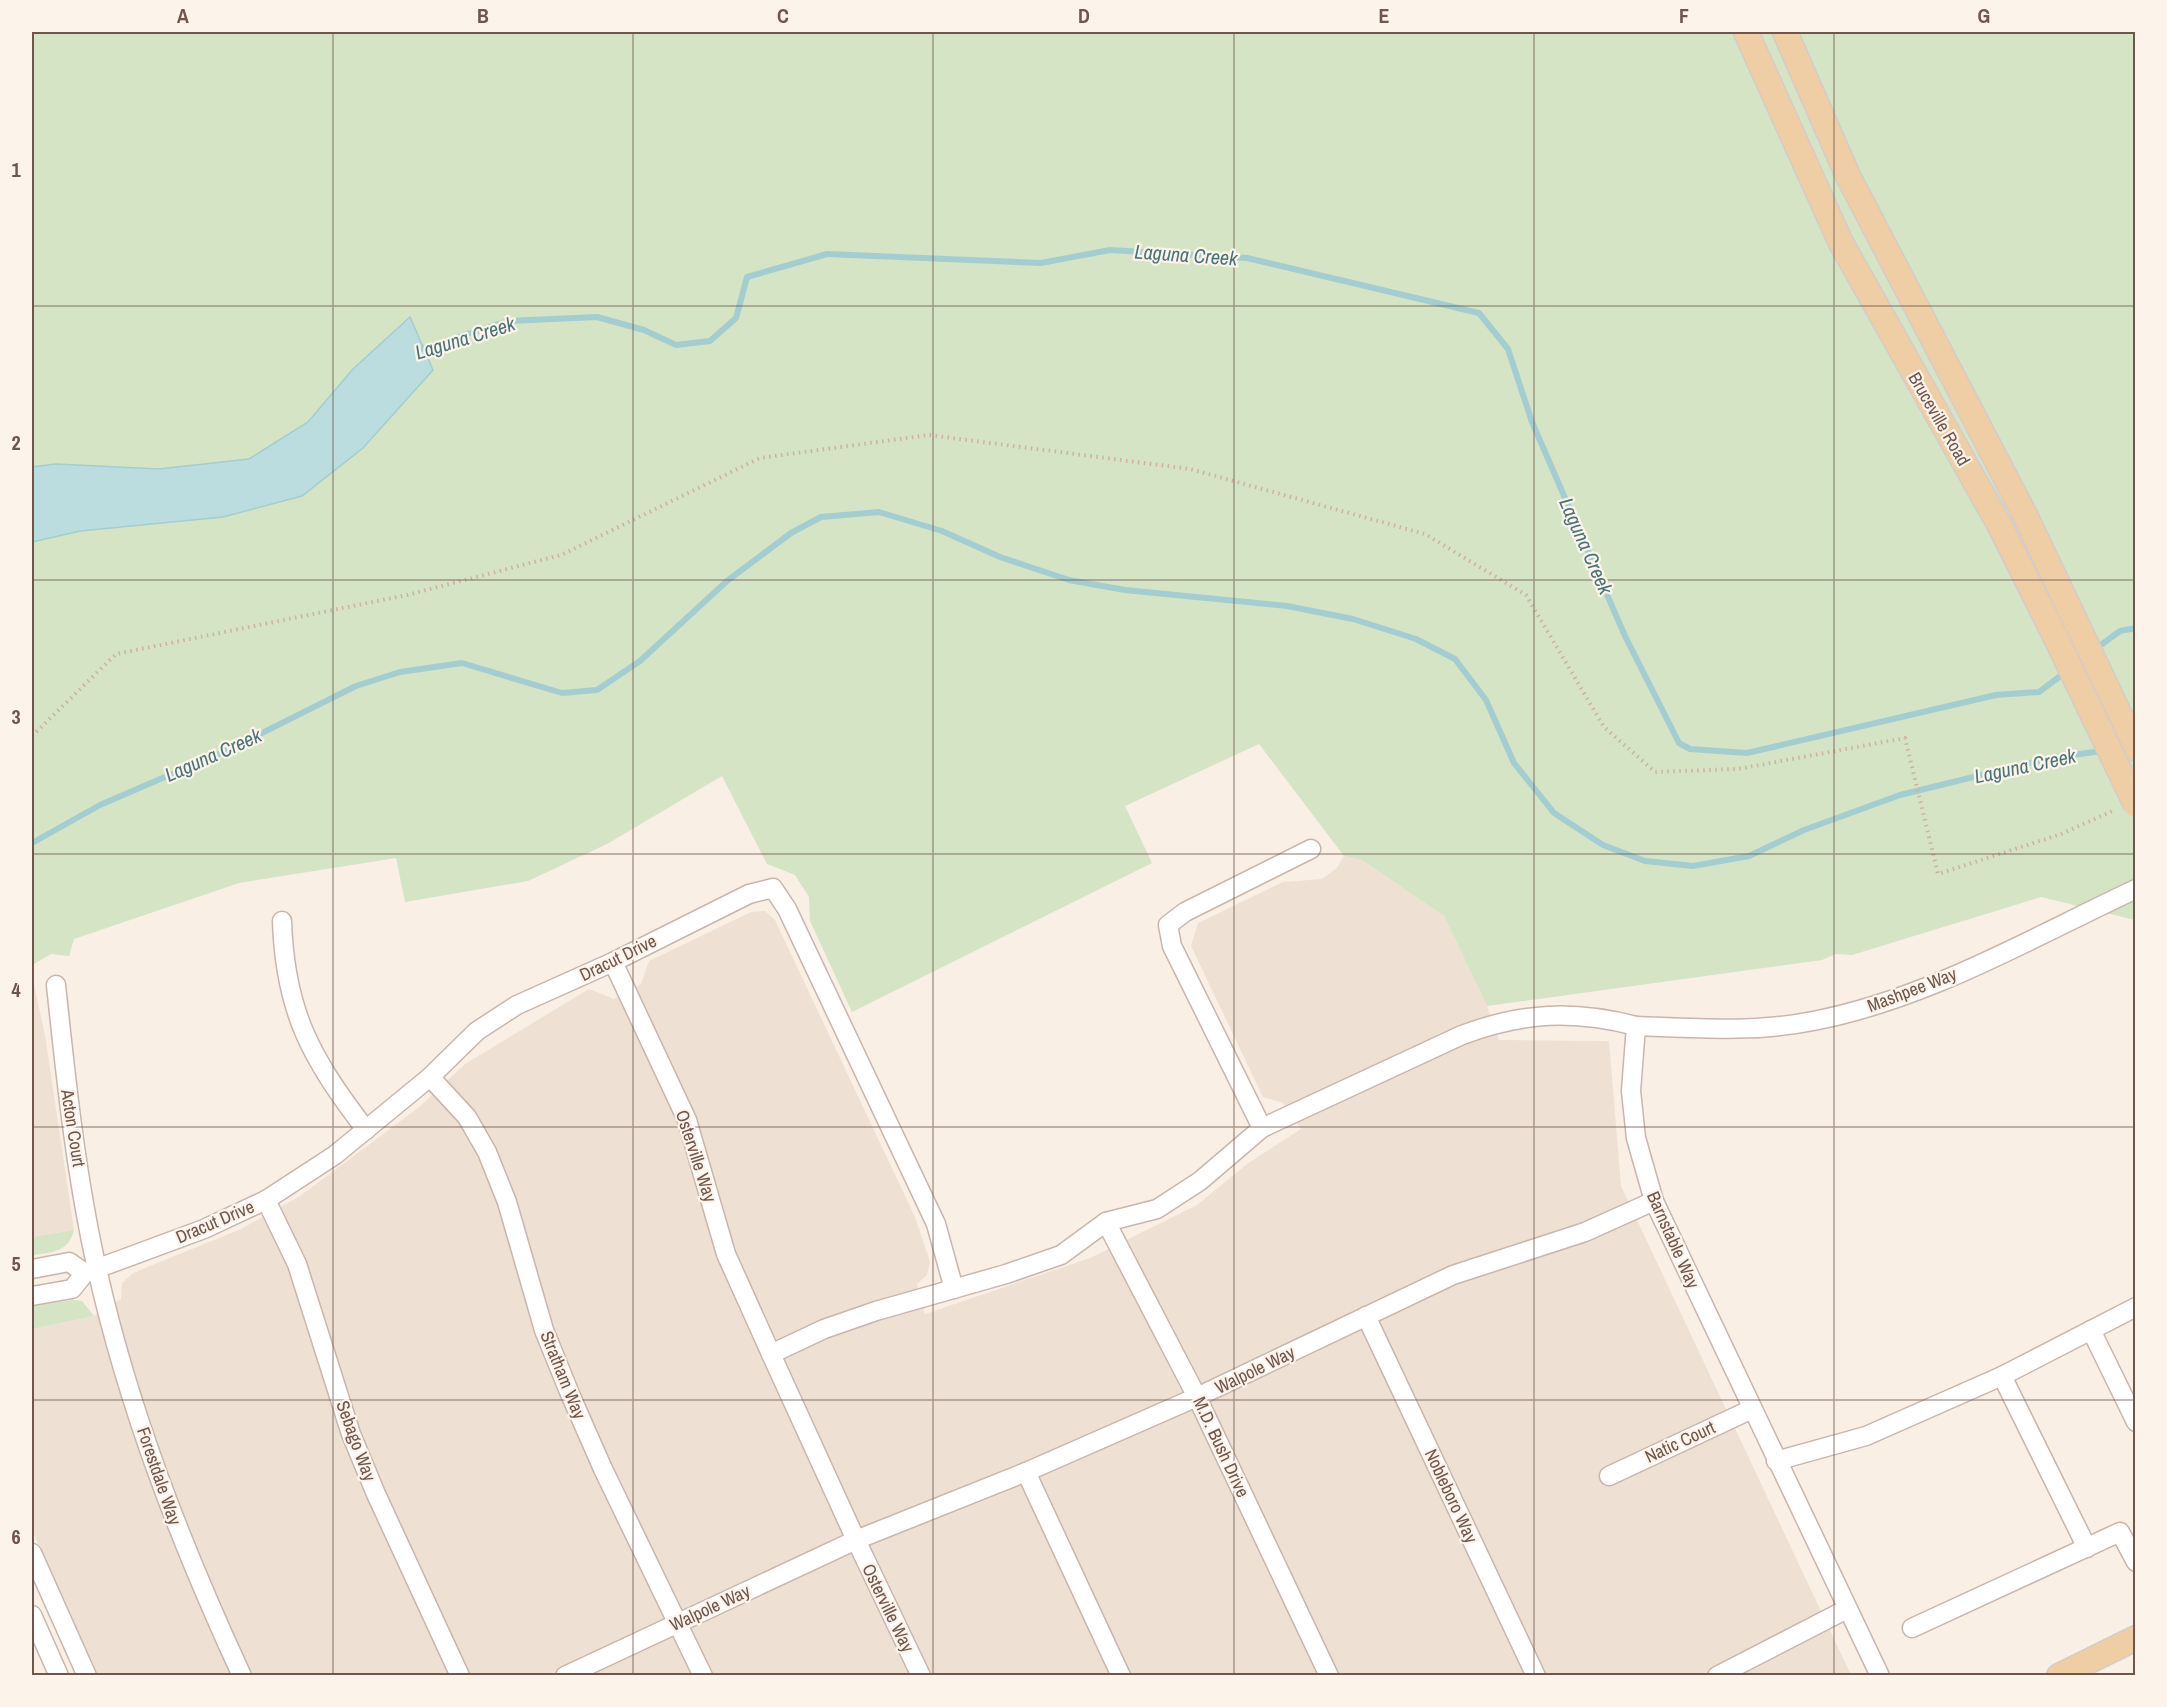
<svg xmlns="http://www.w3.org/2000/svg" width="2167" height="1707" viewBox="0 0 2167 1707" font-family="'Archivo Narrow',sans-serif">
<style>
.residential{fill:#efe0d4}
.green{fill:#d4e4c5}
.water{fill:#bcdddf;stroke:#a3cdd0;stroke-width:1.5}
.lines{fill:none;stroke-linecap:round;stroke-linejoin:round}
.stream{stroke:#a3cdd0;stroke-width:6}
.minor-casing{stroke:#c8b6ac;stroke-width:21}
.major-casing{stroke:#d4ccca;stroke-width:27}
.path{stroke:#cfb0a3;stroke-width:4;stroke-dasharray:1.5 4.5;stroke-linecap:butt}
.minor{stroke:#fff;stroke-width:18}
.major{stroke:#efcda5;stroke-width:24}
.major-bridge-casing{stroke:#d4ccca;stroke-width:27;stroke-linecap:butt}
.major-bridge{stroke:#efcda5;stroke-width:24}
.grid{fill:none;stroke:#6e564d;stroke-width:1.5;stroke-opacity:0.55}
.labels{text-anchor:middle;stroke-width:4.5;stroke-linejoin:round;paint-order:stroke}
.street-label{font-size:18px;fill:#6e564d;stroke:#fcf3ea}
.water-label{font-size:20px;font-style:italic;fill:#477478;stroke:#fcf3ea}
.neatline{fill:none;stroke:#6e564d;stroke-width:2}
.grid-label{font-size:20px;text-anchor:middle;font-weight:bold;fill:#6e564d}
</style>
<rect width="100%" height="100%" fill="#f9efe4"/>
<g class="residential">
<polygon points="1344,856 1362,860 1444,916 1487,1006 1499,1040 1609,1041 1621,1186 1851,1675 90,1675 32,1529 32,1329 94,1316 121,1299 122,1283 133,1273 241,1229 300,1196 418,1108 465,1064 589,989 614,999 641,984 649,961 751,912 765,911 775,920 915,1217 930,1262 927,1275 917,1284 925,1314 1090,1258 1197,1205 1247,1164 1301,1129 1283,1103 1263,1097 1191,946 1198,923 1283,882 1322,879 1337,868"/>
<polygon points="32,976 45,1035 74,1230 32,1237"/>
</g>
<g class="green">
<polygon points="32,32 2135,32 2135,920 2041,897 1852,955 1836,954 1822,960 1487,1006 1444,916 1362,860 1344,856 1259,744 1125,806 1152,863 852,1012 810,921 809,897 795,875 767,864 722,776 607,844 528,881 405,902 396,858 239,883 74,939 69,956 51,954 32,965 32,542 80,531 223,517 433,370 409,318 353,369 308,422 249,459 159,469 56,464 32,467"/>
<path d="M 74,1230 C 69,1252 51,1253 32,1255 L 32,1237 Z"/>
<polygon points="73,1300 82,1301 94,1316 32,1329 32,1306"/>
</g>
<polygon class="water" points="410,317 433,370 363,448 302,496 223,517 80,531 32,542 32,467 56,464 159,469 249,459 308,422 353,369"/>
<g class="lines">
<g class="stream">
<polyline points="418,350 508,321 597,317 644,330 676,345 710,341 736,318 747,277 827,254 1041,263 1110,250 1247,258 1479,313 1508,349 1532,422 1625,636 1679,743 1690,749 1747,753 1996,695 2039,692 2067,671"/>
<polyline points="2094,650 2120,631 2136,628"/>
<polyline points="32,843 100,805 232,748 356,686 400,672 462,663 562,693 597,690 640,661 727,581 791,533 821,517 879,512 942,531 1000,557 1069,580 1125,590 1287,606 1353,619 1416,639 1455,659 1486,700 1514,763 1554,813 1603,845 1645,861 1693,866 1749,856 1804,830 1900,795 2055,757 2103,751"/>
</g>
<g class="minor-casing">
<g id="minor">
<path d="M 282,921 C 285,1012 311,1058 366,1130"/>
<polyline points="613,962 687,1120 726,1254 771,1354"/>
<path d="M 56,985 C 66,1080 76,1176 97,1269 C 129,1411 181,1544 242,1676"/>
<path d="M 1636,1026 C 1695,1028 1755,1033 1813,1021 C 1928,999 2031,938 2136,889"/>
<polyline points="430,1077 467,1117 487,1152 507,1202 544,1330 570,1394 603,1469 703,1676"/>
<polyline points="1262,1128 1172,946 1168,925 1185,912 1311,849"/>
<polyline points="266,1200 297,1264 351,1434 376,1494 460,1676"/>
<polyline points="1106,1222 1197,1397 1329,1676"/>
<polyline points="32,1269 69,1262 85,1273"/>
<polyline points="85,1273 204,1229 266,1200 335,1155 430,1077 477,1031 517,1005 613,962 749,894 773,888 787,909 936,1224 954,1289"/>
<polyline points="32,1296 72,1289 85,1273"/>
<polyline points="1366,1316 1536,1676"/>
<polyline points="2091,1330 2136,1422"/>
<polyline points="2002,1376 2136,1307"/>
<polyline points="1776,1461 1866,1436 2002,1376 2087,1548"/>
<polyline points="1026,1472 1121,1676"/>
<polyline points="1609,1476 1752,1409"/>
<polyline points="32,1553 87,1676"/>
<polyline points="32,1615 59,1676"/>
<polyline points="1912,1628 2120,1532 2136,1562"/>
<path d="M 565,1676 L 856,1540 L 771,1354 L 824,1329 L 876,1311 L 1006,1274 L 1061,1255 L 1106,1222 L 1157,1209 L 1200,1181 L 1262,1128 L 1462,1035 C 1523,1012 1574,1010 1636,1026 L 1631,1091 L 1636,1138 L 1654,1201 L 1880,1676"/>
<polyline points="921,1676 856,1540 1026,1472 1197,1397 1453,1275 1585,1232 1654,1201"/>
<polyline points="1717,1676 1847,1609"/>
</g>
</g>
<g class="major-casing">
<g id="major">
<polyline points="1746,32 1841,243 1999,524 2055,636"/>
<polyline points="1785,32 1848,176 2025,515 2136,749"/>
<polyline points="2059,1676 2136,1638"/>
</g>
</g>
<polyline class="path" points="32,736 116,654 407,595 561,555 760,458 929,435 1190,469 1425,534 1526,595 1604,727 1655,772 1738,769 1905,738 1938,874 2061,834 2115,810"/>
<use href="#minor" class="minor"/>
<use href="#major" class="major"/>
<g class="major-bridge-casing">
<polyline id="major-bridge" points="2055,636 2136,805"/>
</g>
<use href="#major-bridge" class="major-bridge"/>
</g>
<path class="grid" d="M 333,32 L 333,1676M 633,32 L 633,1676M 933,32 L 933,1676M 1234,32 L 1234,1676M 1534,32 L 1534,1676M 1834,32 L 1834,1676M 32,306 L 2136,306M 32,580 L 2136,580M 32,854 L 2136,854M 32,1127 L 2136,1127M 32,1400 L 2136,1400"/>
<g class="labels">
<g class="street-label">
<text transform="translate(1939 419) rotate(60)" y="6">Bruceville Road</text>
<text transform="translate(618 958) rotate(-26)" y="6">Dracut Drive</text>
<text transform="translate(1912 990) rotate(-21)" y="6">Mashpee Way</text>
<text transform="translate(73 1128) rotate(81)" y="6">Acton Court</text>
<text transform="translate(696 1156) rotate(72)" y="6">Osterville Way</text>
<text transform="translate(215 1222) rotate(-23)" y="6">Dracut Drive</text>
<text transform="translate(1673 1240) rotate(66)" y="6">Barnstable Way</text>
<text transform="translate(1255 1370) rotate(-26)" y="6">Walpole Way</text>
<text transform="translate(563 1375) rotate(68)" y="6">Stratham Way</text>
<text transform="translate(356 1441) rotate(70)" y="6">Sebago Way</text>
<text transform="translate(1680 1442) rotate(-25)" y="6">Natic Court</text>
<text transform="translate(1221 1447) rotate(65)" y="6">M.D. Bush Drive</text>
<text transform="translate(159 1476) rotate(71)" y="6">Forestdale Way</text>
<text transform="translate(1451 1496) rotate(65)" y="6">Nobleboro Way</text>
<text transform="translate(710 1608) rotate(-25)" y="6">Walpole Way</text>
<text transform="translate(888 1608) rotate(64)" y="6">Osterville Way</text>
</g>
<g class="water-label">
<text transform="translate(1186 255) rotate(4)" y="7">Laguna Creek</text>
<text transform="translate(465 338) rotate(-17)" y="7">Laguna Creek</text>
<text transform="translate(1586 546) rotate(66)" y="7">Laguna Creek</text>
<text transform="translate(213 755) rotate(-24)" y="7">Laguna Creek</text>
<text transform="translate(2025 766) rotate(-12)" y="7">Laguna Creek</text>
</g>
</g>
<rect width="2167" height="1707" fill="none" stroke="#fcf3ea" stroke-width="66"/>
<rect x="33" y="33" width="2101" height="1641" class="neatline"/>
<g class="grid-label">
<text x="183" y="23">A</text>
<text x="483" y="23">B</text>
<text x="783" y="23">C</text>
<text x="1084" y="23">D</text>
<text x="1384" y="23">E</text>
<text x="1684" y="23">F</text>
<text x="1984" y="23">G</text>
<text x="16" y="177">1</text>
<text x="16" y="450">2</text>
<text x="16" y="724">3</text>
<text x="16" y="997">4</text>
<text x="16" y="1271">5</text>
<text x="16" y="1544">6</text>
</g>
</svg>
